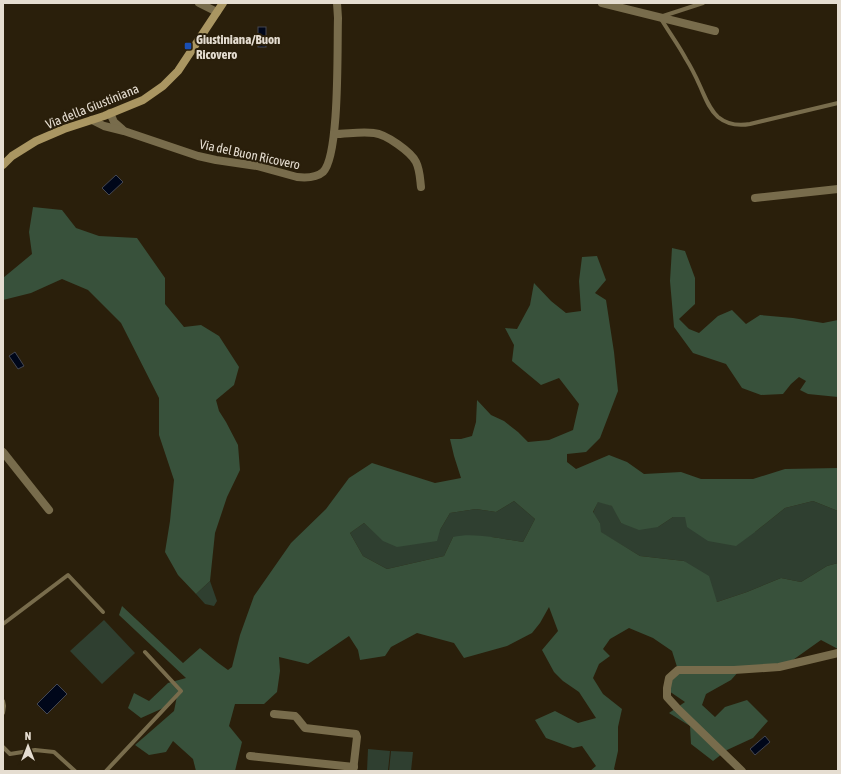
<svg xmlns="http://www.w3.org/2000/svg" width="841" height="774" viewBox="0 0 841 774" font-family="'Asap Condensed',sans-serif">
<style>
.green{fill:#2f3f30}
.forest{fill:#38513b;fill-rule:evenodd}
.water{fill:#00071a;stroke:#454751}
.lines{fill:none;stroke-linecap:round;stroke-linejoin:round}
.lane{stroke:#786c4c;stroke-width:4}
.street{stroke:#786c4c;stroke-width:8}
.secondary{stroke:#aa9662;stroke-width:8}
.transit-dot{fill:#1a4fb4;stroke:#2a1f0b;stroke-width:1.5}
.labels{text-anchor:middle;stroke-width:4;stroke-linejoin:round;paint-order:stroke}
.poi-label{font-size:13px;font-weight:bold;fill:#e5ddd1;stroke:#2a1f0b;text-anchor:start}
.street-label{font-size:13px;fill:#e5ddd1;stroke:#2a1f0b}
</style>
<rect width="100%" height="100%" fill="#2a1f0b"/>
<g class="green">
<polygon points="514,501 535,519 523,542 492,537 453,537 444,556 387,569 363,556 350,533 364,523 383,540 440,530 450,513 476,509 496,512"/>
<polygon points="598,501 613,506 621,523 658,527 673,517 685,517 755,532 785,508 813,501 838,511 838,563 827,566 801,582 781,578 747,592 717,602 684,561 640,556 600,532 600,523 593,513"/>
<polygon points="210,581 217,601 214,606 205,604 196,594"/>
<polygon points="104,620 135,653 102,684 70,651"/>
<polygon points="368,749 390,751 388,771 367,771"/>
<polygon points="391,751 413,752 411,771 389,771"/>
</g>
<g class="forest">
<polygon points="33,207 62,210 76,228 99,236 137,238 165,278 165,304 184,327 201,325 219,336 239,367 234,385 216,400 219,411 226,422 238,445 240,470 227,497 215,533 210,581 196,594 178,575 165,552 170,521 174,480 159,435 159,398 121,323 88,290 62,279 31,293 3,300 3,278 32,254 29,232"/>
<polygon points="672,248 685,251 695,278 695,304 679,319 689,329 699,333 718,316 732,310 746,324 760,315 793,318 823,323 838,320 838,397 808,394 800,390 806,381 799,377 791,384 783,394 761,395 742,388 726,364 693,353 674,327 670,281"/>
<path d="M 597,256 L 606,280 L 595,293 L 606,300 L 614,352 L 618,391 L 600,438 L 586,452 L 567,454 L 567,462 L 576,469 L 609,455 L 627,462 L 644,474 L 681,472 L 701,479 L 753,479 L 785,469 L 838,468 L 838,511 L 813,501 L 785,508 L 755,532 L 736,546 L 708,541 L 687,527 L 685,517 L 673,517 L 658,527 L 639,530 L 621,523 L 612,506 L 598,502 L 593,512 L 600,523 L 601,532 L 640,556 L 684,561 L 709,576 L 717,602 L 747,592 L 781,578 L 801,582 L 827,566 L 838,563 L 838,649 L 821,640 L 783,667 L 740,670 L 731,680 L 706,694 L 702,705 L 715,717 L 725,707 L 747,700 L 768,721 L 753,738 L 727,750 L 713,761 L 691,744 L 690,726 L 669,713 L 685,702 L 666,689 L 678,670 L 672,651 L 653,638 L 629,628 L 610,639 L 603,649 L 610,656 L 599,664 L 593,678 L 603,694 L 622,709 L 618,727 L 618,751 L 614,769 L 616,771 L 590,771 L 596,766 L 582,746 L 573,748 L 546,738 L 535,720 L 555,711 L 578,723 L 596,718 L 579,692 L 563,681 L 554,672 L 542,650 L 558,631 L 549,607 L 540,623 L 532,633 L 507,646 L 464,658 L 454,643 L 417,633 L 391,647 L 385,656 L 360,660 L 358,650 L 349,636 L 308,664 L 279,657 L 280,671 L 277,692 L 264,704 L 235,704 L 229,726 L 242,742 L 235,771 L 196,771 L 193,759 L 173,741 L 166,752 L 149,755 L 135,745 L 174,711 L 177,696 L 170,705 L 141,718 L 128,708 L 134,693 L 149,701 L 168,683 L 186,678 L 119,615 L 122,606 L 183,663 L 200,648 L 217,662 L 228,670 L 232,667 L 240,635 L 254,596 L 291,543 L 326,509 L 349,478 L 372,463 L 435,483 L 461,478 L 454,456 L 450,439 L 461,439 L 472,436 L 476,422 L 477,400 L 491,415 L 504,421 L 518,432 L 528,442 L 549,440 L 573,430 L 579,404 L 559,378 L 541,385 L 512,361 L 514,345 L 505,328 L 517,329 L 530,305 L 534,283 L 551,301 L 566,313 L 581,311 L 579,281 L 582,257 ZM 514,501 L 535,519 L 523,542 C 502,539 474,532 453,537 L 444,556 L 387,569 L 363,556 L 350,533 L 364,523 L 383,541 L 397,547 L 437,541 L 440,530 L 450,513 L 476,509 L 496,512 Z"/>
</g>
<g class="water">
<rect x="258" y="27" width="8" height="20"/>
<polygon points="116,175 123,182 109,195 102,188"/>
<polygon points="15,352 24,366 18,369 9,356"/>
<polygon points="57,684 67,694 47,714 37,704"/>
<polygon points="765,736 770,742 755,755 750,749"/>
</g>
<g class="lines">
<g class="lane">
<path d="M 703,3 L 660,17 C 668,31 678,44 686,59 C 691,67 696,77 700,86 C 705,97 709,109 718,117 C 728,125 739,126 750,124 L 838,103"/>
<polyline points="3,624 68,575 103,612"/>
<polyline points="3,701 4,706 3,713"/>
<polyline points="3,747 10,754 35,750 54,752 75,771"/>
<polyline points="106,771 181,691 145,652"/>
</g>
<g class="street">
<polyline points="199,3 217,12"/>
<polyline points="602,3 715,31"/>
<polyline points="110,113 114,122 122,129"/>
<path d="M 92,120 L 104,126 L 124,131 L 198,156 L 216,160 L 257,166 L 297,177 C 306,178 316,178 323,172 C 340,156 337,45 338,18 L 337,3"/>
<path d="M 334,134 C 347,134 361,131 374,133 C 386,134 411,152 416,162 C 420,170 420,179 421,187"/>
<polyline points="755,198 838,189"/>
<polyline points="3,452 49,510"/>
<polyline points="274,714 295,716 297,718 305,728 356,734 357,737 353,771"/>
<polyline points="250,756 354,767"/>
<polyline points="742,771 677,708 667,697 667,688 669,678 678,670 734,670 779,667 838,653"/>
</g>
<polyline class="secondary" points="3,165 12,156 36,141 64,129 104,116 143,100 163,86 178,71 223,3"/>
</g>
<rect class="transit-dot" x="184" y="42" width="8" height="8" rx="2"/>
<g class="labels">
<g class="poi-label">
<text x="196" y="44">Giustiniana/Buon<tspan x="196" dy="15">Ricovero</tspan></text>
</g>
<g class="street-label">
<text transform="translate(92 106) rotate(-22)" y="5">Via della Giustiniana</text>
<text transform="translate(250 154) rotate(12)" y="5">Via del Buon Ricovero</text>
</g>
</g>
<rect width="841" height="774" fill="none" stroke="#e5ddd1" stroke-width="8"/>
<g transform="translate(28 746)" stroke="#2a1f0b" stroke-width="3" paint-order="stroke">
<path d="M0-3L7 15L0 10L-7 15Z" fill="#e5ddd1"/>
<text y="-6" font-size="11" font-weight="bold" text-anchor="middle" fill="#e5ddd1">N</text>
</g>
</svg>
